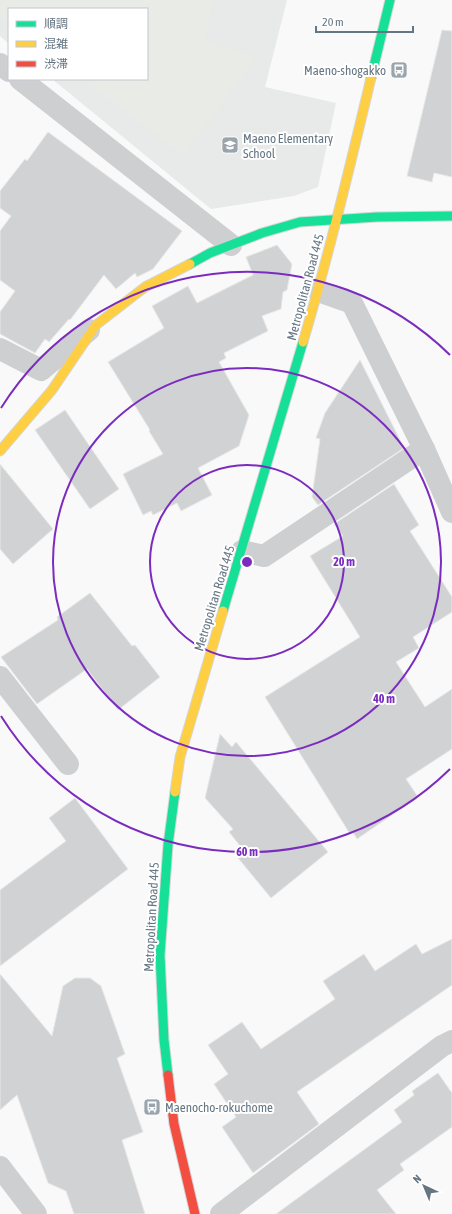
<svg xmlns="http://www.w3.org/2000/svg" width="452" height="1214" viewBox="0 0 452 1214" font-family="'Asap Condensed','Noto Sans JP',sans-serif">
<style>
.built{fill:#e8e9e9}
.green{fill:#e8ebe6}
.building{fill:#d0d2d3;stroke:#e8e8e8}
.lines{fill:none;stroke-linecap:round;stroke-linejoin:round}
.fast-casing{stroke:#d5d6d7;stroke-width:11}
.slow-casing{stroke:#d5d6d7;stroke-width:11}
.jam-casing{stroke:#d5d6d7;stroke-width:11}
.street{stroke:#cecfd0;stroke-width:22}
.fast{stroke:#16e098;stroke-width:9}
.slow{stroke:#ffcf43;stroke-width:9}
.jam{stroke:#f24e42;stroke-width:9}
.ring{fill:none;stroke:#7b2cbf;stroke-width:2}
.labels{text-anchor:middle;stroke-width:4;stroke-linejoin:round;paint-order:stroke}
.poi-label{font-size:13px;fill:#657683;stroke:#fff;text-anchor:start}
.street-label{font-size:13px;fill:#657683;stroke:#fff}
.centre{fill:#7b2cbf;stroke:#fff;stroke-width:2}
.ring-label{font-size:12px;text-anchor:middle;font-weight:bold;fill:#7b2cbf;stroke:#fff;stroke-width:4;stroke-linejoin:round;paint-order:stroke}
</style>
<rect width="100%" height="100%" fill="#f9f9f9"/>
<polygon class="built" points="0,0 287,0 265,87 336,103 318,187 294,196 211,209 52,79 147,79 147,9 9,9 9,44 0,36"/>
<polygon class="green" points="0,0 213,0 205,42 257,57 212,117 182,154 83,79 147,79 147,9 9,9 9,23 0,16"/>
<g class="building">
<polygon points="442,30 452,31 452,177 434,173 432,182 407,176"/>
<polygon points="48,132 182,231 153,269 137,277 135,273 116,289 104,275 70,320 69,319 49,342 45,339 35,353 0,334 0,312 15,291 0,280 0,231 11,216 0,208 0,191 25,159 27,161"/>
<polygon points="277,245 292,264 287,290 283,292 281,309 262,316 268,331 224,353 226,358 219,362 249,415 239,446 198,468 212,495 181,511 177,503 153,515 151,511 143,515 123,474 163,454 149,431 150,430 108,362 164,328 152,306 188,286 197,303 253,275 246,257"/>
<polygon points="360,360 404,448 318,505 312,497 320,439 316,438 325,413"/>
<polygon points="65,410 119,489 90,509 35,430"/>
<polygon points="0,464 53,529 13,564 0,549"/>
<polygon points="394,484 419,525 410,531 452,597 452,612 413,637 419,648 396,662 425,707 452,689 452,749 406,779 418,797 357,839 353,832 350,834 265,697 360,637 310,556 343,536 334,524"/>
<polygon points="90,593 132,646 135,645 160,677 118,710 87,669 37,704 1,657 58,620 57,617"/>
<polygon points="220,734 232,747 236,742 328,852 271,898 238,858 245,852 229,832 233,829 205,798"/>
<polygon points="75,798 128,869 0,966 0,890 66,841 49,818"/>
<polygon points="452,939 452,985 297,1092 319,1124 253,1173 222,1127 236,1117 214,1084 228,1074 208,1045 242,1022 261,1049 335,999 323,981 364,954 375,971 416,944 422,954"/>
<polygon points="0,974 52,1036 63,986 75,978 90,978 101,986 125,1054 117,1058 143,1132 122,1140 145,1214 74,1214 66,1191 48,1183 17,1095 0,1110"/>
<polygon points="438,1073 452,1093 452,1127 400,1164 404,1170 377,1190 396,1214 276,1214 402,1122 394,1110 414,1095 412,1091"/>
</g>
<g class="lines">
<g class="fast-casing">
<g id="fast">
<polyline points="371,78 390,0"/>
<polyline points="190,264 210,253 262,233 300,222 377,217 452,216"/>
<polyline points="223,611 303,342"/>
<polyline points="168,1075 164,1040 160,955 168,845 175,792"/>
</g>
</g>
<g class="slow-casing">
<g id="slow">
<path d="M 303,342 C 329,254 350,166 371,78"/>
<polyline points="0,451 52,390 96,325 145,287 190,264"/>
<polyline points="175,792 180,757 223,611"/>
</g>
</g>
<g class="jam-casing">
<polyline id="jam" points="168,1075 174,1124 195,1214"/>
</g>
<g class="street">
<polyline points="0,64 9,71"/>
<polyline points="20,79 231,245"/>
<polyline points="318,291 352,303 424,449 452,512"/>
<polyline points="0,349 41,370 89,330"/>
<polyline points="242,551 264,556 424,449"/>
<polyline points="0,677 68,764"/>
<polyline points="0,1167 36,1214"/>
<polyline points="221,1214 442,1046 452,1041"/>
</g>
<use href="#fast" class="fast"/>
<use href="#slow" class="slow"/>
<use href="#jam" class="jam"/>
</g>
<g class="ring">
<circle cx="247" cy="562" r="97"/>
<circle cx="247" cy="562" r="194"/>
<path d="M450 769A290 290 0 0 1 1 716M1 408A290 290 0 0 1 450 355"/>
</g>
<defs>
<g id="bus-square" transform="scale(0.9)"><rect x="-9" y="-9" width="18" height="18" rx="4" fill="#99a4ac" stroke="#fff"/><path d="M-5-6H5V4H4V6H2V4H-2V6H-4V4H-5ZM-3.5-4V0h7V-4ZM-3.5 1.2v1.5H-2V1.2ZM2 1.2v1.5H3.5V1.2Z" fill="#fff"/></g>
<g id="school-square" transform="scale(0.9)"><rect x="-9" y="-9" width="18" height="18" rx="4" fill="#99a4ac" stroke="#fff"/><path d="M0-5L7-2L0 1L-7-2ZM-4 1L0 2.5L4 1V4Q0 6-4 4Z" fill="#fff"/></g>
</defs>
<g fill-rule="evenodd">
<use href="#bus-square" x="399" y="70"/>
<use href="#school-square" x="230" y="145"/>
<use href="#bus-square" x="152" y="1107"/>
</g>
<g class="labels">
<g class="poi-label">
<text x="386" y="75" text-anchor="end">Maeno-shogakko</text>
<text x="243" y="143">Maeno Elementary<tspan x="243" dy="15">School</tspan></text>
<text x="165" y="1112">Maenocho-rokuchome</text>
</g>
<g class="street-label">
<text transform="translate(305 287) rotate(-75)" y="5">Metropolitan Road 445</text>
<text transform="translate(214 598) rotate(-73)" y="5">Metropolitan Road 445</text>
<text transform="translate(151 917) rotate(-87)" y="5">Metropolitan Road 445</text>
</g>
</g>
<circle cx="247" cy="562" r="6" class="centre"/>
<g class="ring-label">
<text x="344" y="566">20 m</text>
<text x="384" y="703">40 m</text>
<text x="247" y="856">60 m</text>
</g>
<rect x="8" y="8" width="140" height="72" fill="#ffffff" stroke="#c1c8cd"/>
<rect x="16" y="21" width="20" height="6" fill="#16e098" stroke="#c1c8cd"/>
<text x="44" y="28" font-size="12" fill="#657683">順調</text>
<rect x="16" y="41" width="20" height="6" fill="#ffcf43" stroke="#c1c8cd"/>
<text x="44" y="48" font-size="12" fill="#657683">混雑</text>
<rect x="16" y="61" width="20" height="6" fill="#f24e42" stroke="#c1c8cd"/>
<text x="44" y="68" font-size="12" fill="#657683">渋滞</text>
<g transform="translate(424 1186) rotate(316)" stroke="#ffffff" stroke-width="3" paint-order="stroke">
<path d="M0-3L7 15L0 10L-7 15Z" fill="#657683"/>
<text y="-6" font-size="11" font-weight="bold" text-anchor="middle" fill="#657683">N</text>
</g>
<path d="M316 26v6h97v-6" fill="none" stroke="#657683" stroke-width="2"/>
<text x="322" y="26" font-size="12" fill="#657683" stroke="#ffffff" stroke-width="3" paint-order="stroke">20 m</text>
</svg>
